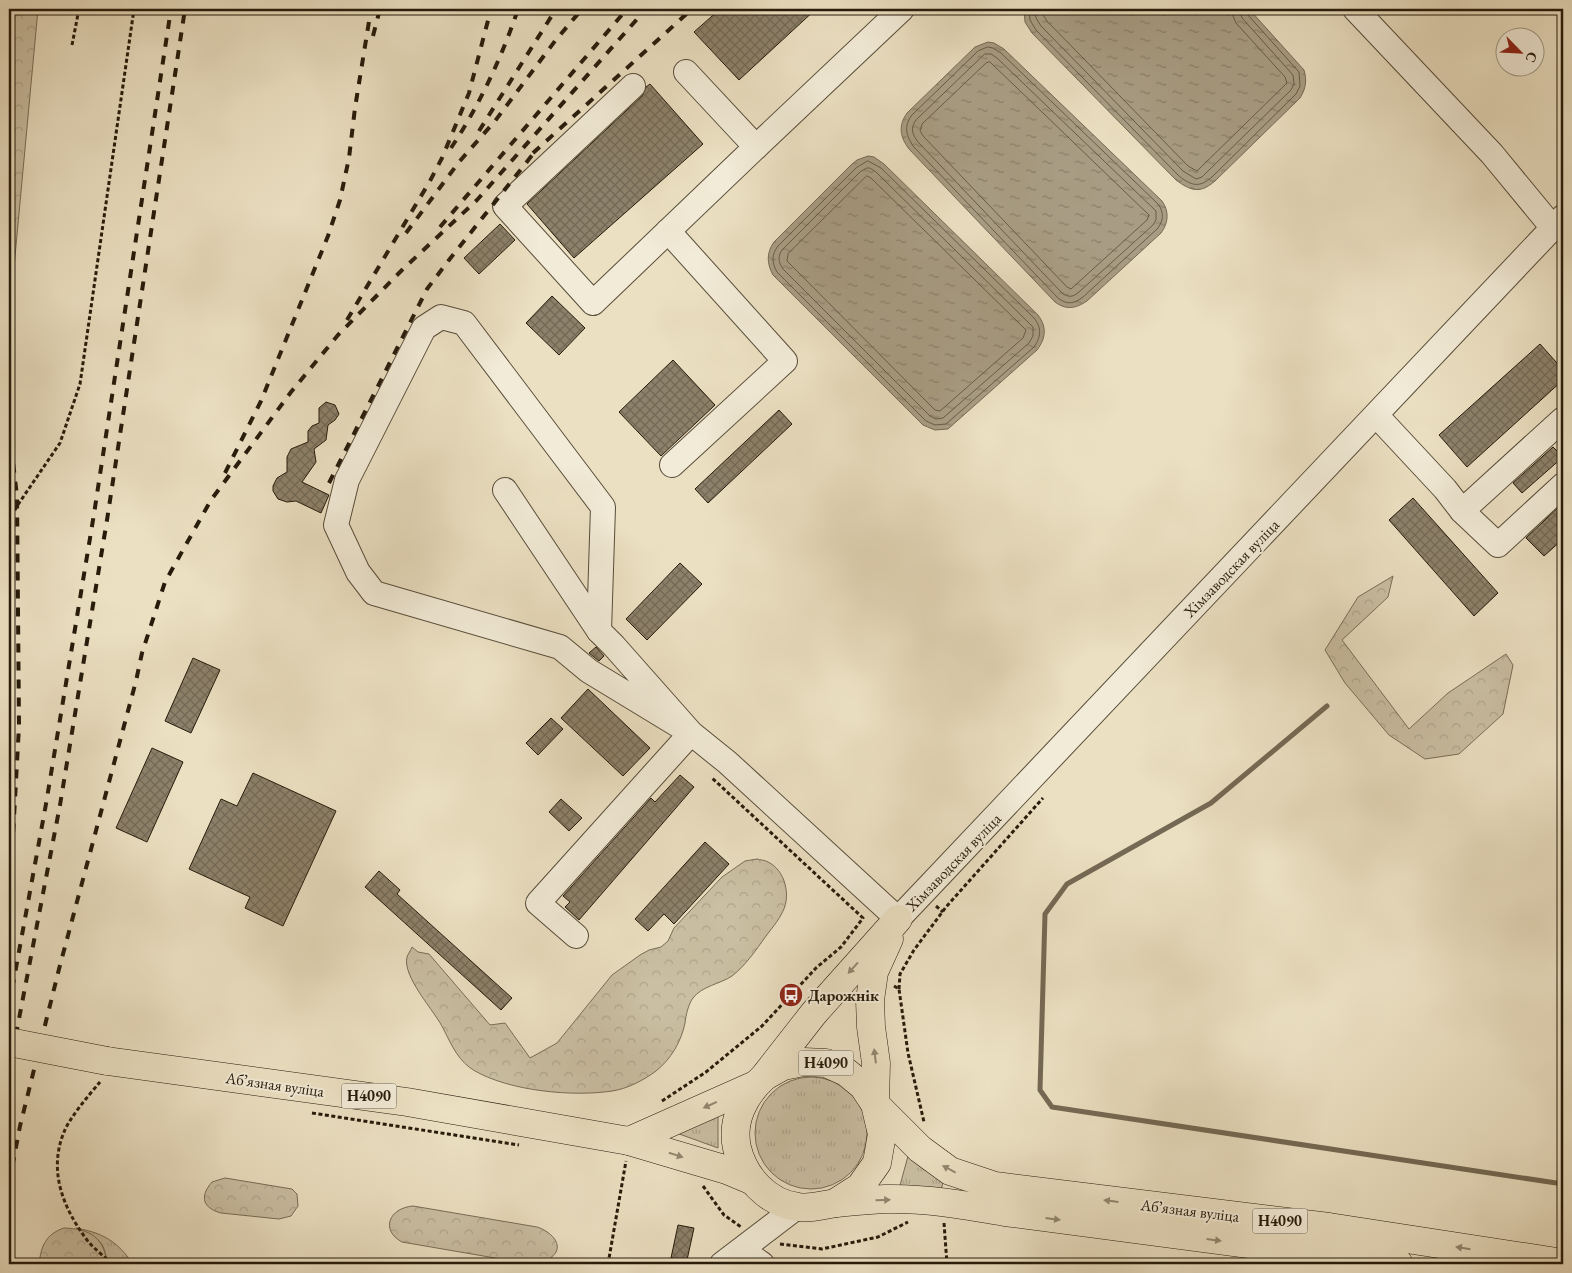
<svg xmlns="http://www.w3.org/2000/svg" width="1572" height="1273" viewBox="0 0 1572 1273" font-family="'EB Garamond',serif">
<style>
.grass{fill:url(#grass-tufts);stroke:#786d57}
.forest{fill:url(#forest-crowns);stroke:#786d57}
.water{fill:url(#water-ripples);stroke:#746954}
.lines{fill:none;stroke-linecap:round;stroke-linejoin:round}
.shore{stroke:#675c48;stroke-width:1}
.stream{stroke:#746954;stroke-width:5}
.building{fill:url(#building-cross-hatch);stroke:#261b0b}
.minor-casing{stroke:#574c39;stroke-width:26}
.major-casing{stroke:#261b0b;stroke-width:29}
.path{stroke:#261b0b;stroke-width:3;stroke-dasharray:4 2.5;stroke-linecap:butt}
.minor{stroke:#f2ebd7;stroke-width:24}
.major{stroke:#ebe0c2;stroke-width:28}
.rail{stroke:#261b0b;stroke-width:4;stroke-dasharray:9 9;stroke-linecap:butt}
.major-bridge-casing{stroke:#261b0b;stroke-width:29;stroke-linecap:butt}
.major-bridge{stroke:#ebe0c2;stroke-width:28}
.oneway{fill:#928770}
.labels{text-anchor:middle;stroke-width:4;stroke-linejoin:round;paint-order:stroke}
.shield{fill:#f2ebd7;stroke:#635948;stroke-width:1}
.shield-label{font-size:15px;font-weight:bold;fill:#261b0b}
.street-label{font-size:16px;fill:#261b0b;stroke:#f2ebd7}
.poi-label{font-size:16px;font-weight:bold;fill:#261b0b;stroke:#f2ebd7;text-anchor:start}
</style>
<defs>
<pattern id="grass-tufts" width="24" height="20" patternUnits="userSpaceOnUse" patternTransform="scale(1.25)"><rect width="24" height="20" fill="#cabfa3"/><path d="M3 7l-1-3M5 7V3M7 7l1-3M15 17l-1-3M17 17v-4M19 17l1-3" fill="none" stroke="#ada48b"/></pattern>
<pattern id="forest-crowns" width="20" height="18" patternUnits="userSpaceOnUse" patternTransform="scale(1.25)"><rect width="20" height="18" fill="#cabfa3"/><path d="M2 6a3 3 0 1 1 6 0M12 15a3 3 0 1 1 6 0" fill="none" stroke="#ada48b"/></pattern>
<pattern id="water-ripples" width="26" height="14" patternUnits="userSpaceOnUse" patternTransform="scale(1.25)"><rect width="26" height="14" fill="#a89d84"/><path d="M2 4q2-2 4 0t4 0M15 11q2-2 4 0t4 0" fill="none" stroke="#897f6a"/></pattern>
<pattern id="building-cross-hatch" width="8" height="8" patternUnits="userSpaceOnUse" patternTransform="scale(1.25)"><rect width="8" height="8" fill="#8c816a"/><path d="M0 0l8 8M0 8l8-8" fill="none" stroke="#726955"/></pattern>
</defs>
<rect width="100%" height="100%" fill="#ebe0c2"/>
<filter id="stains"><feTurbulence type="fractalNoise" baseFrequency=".004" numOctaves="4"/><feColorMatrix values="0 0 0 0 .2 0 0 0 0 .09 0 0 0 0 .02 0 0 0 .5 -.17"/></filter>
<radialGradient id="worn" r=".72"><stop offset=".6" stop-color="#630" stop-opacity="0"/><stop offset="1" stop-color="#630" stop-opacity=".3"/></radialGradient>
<g class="grass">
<circle cx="811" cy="1133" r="56"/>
<polygon points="718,1115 718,1148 671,1131"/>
<polygon points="908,1156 944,1179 941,1190 899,1189"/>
<path d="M 76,1228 C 103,1233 117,1241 133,1264 L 107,1264 C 105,1240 97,1237 76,1228 Z"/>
</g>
<g class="forest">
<polygon points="9,9 38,9 9,321"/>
<polygon points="1393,576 1388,597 1342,640 1409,729 1448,693 1506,654 1513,665 1503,714 1459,754 1425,759 1389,735 1345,683 1325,650 1358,597"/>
<path d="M 757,859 C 760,860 765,860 768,862 C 785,870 791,895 783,911 C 779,920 772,928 766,936 C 756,950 746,965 732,976 C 720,984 702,986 693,998 C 688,1005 686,1015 685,1023 C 681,1042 671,1059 656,1071 C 644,1080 627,1089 612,1091 C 573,1097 510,1091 475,1071 C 459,1062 452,1046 444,1030 C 435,1011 402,977 407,957 C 408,954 411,950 412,947 L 418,952 L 429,954 L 490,1025 L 505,1023 L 530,1058 L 557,1043 L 612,975 L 640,955 L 649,950 L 661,947 L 668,941 L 674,928 L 722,877 L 745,861 Z"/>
<path d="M 225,1178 L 292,1189 L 297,1194 L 298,1206 L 291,1216 L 279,1219 L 221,1213 C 203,1208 199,1197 212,1182 Z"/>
<path d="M 413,1206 L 537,1227 C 553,1232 568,1249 547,1260 C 540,1264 531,1263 524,1263 L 402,1242 C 380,1230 389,1208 413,1206 Z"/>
<path d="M 64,1228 C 90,1229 104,1237 107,1264 L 39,1264 C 41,1246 46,1234 64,1228 Z"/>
</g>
<g class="water">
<path d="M 1024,9 L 1249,9 L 1304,70 C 1307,81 1306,88 1300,98 L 1215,181 C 1200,194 1191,191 1176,180 L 1032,33 L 1025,22 Z"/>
<path d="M 988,42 L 994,43 L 1004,49 L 1162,201 C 1169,211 1169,222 1161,233 L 1087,301 C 1075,309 1066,310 1055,302 L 909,149 C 900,137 898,126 907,113 L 975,47 Z"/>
<path d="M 868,156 L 874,157 L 884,164 L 1038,315 C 1047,327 1046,338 1037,350 L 948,429 L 935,430 L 923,425 L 773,275 C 767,264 766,253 774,242 L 852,164 L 857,160 Z"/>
</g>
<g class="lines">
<g class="shore">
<path d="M 1029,9 L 1030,20 L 1036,30 L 1179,176 C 1192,186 1199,188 1212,177 L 1296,94 L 1300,86 L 1299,72 L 1247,14 L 1246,9"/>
<polyline points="1035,9 1036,18 1041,26 1183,171 1196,179 1202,177 1207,172 1291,90 1294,84 1293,75 1242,18 1239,9"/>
<polyline points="1043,9 1043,15 1047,21 1188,166 1197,171 1287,83 1285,77 1236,23 1233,16 1232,9"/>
<path d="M 988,47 L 993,48 L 1001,53 L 1158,204 C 1164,212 1164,221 1157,229 L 1083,297 C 1074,304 1067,305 1058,298 L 913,146 C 906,135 904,127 911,116 L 978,51 Z"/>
<path d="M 985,54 L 991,54 L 997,58 L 1156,211 L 1156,220 L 1153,225 L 1079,292 C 1073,297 1069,298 1062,293 L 918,142 C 912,134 910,128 916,120 Z"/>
<polygon points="990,62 1149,215 1147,220 1071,289 1067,287 924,137 920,131 922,124 986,63"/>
<path d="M 868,161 L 881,168 L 1034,318 C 1042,328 1041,337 1034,347 L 946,424 L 935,425 L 926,421 L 777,272 C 772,263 771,255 778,246 L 856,168 Z"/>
<path d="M 867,168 L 870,168 L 876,172 L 1033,327 L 1033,336 L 1029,343 L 943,418 L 936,419 L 930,416 L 783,269 C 778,262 778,256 782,250 L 860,172 Z"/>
<polygon points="867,176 871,178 1026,330 1023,338 940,411 935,410 787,261 788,254"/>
</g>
<polyline class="stream" points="1327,706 1211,803 1067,884 1045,914 1040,1090 1052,1107 1563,1184"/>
</g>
<g class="building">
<polygon points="720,9 816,9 739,80 694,32"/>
<polygon points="650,84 703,144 574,258 527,204 642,96 646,87"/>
<polygon points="500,224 515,240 479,274 464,258"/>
<polygon points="552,296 585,328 559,355 526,323"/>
<polygon points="1540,344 1557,363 1563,358 1563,380 1467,467 1439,435"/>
<polygon points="673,360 715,405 661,456 619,412"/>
<polygon points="326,402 335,405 339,414 335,420 328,425 326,440 314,449 316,462 302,482 329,495 321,513 296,501 287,502 278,499 273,491 273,486 277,478 287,472 287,457 291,449 308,442 308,431 312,426 319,423 319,408"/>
<polygon points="779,410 792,424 708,503 695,489"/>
<polygon points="1553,447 1563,457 1522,493 1513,483"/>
<polygon points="1413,498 1498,593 1474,616 1389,520"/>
<polygon points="1563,503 1563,539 1544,556 1526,538"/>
<polygon points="680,563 702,584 647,640 626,619"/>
<polygon points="596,647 604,656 599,661 589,653"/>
<polygon points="193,658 220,670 191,733 165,721"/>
<polygon points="588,689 650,748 623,776 561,718"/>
<polygon points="551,718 563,729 538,755 526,743"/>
<polygon points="152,748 183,762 147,842 116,828"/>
<polygon points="253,773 336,811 283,926 245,908 250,897 189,869 221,799 237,806"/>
<polygon points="680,775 694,787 579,920 565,907 570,902 563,896 651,798 655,802"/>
<polygon points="561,799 582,818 569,831 549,812"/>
<polygon points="705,842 729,864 674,924 664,914 648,931 635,919"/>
<polygon points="379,871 400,890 397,894 512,998 501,1010 365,887"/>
<polygon points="678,1225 694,1228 687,1260 671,1258"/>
</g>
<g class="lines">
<g class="minor-casing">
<g id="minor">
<polyline points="1355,9 1492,154 1553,228"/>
<polyline points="633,86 505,206 593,303 756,147 686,72"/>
<polyline points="756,147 902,9"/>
<polyline points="668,231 785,361 672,465"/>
<polyline points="1376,415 1445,489 1462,511 1498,545 1563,485"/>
<polyline points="505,490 599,631"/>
<polyline points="1462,511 1563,419"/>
<polyline points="576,936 538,903 691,733 589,671 560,647 374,593 358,572 336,525 347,480 424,328 441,317 464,323 603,507 599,631 614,646 691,733 727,762 898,919 1563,217"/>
<polyline points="742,1250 762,1264"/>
<polyline points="722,1264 797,1207"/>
</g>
</g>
<g class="major-casing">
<g id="major">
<path d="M 898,919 L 814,1013 L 764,1077 C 744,1095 731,1121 737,1148 C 744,1177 767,1203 798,1207 C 811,1209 823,1205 836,1203 C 852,1201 868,1200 885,1199 C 926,1198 965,1205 1005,1212 L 1399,1264"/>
<polyline points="107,1061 407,1102 629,1141 727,1170 751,1180"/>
<polyline points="765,1076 783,1066 804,1062 826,1063 846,1072 863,1086 875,1104 920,1149 950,1171 995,1186 1329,1227 1563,1263"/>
<polyline points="629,1141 755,1085"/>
<polyline points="835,1203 860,1187 877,1163 882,1134 875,1104 876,1063 871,1027 870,1000 874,972 889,939"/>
</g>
</g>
<g class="path">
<polyline points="72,45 79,9"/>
<polyline points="9,522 17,506 60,443 80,384 134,9"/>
<polyline points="936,906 943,912"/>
<polyline points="894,986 899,989 908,1053 924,1122"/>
<polyline points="899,989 900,974 914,950 946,907 1043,798"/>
<path d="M 100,1082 C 89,1095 70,1117 64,1132 C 48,1171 63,1208 87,1240 C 94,1249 104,1256 112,1264"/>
<polyline points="662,1101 706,1072 762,1026 816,968 841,947 863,918 711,777"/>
<polyline points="312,1113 519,1145"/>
<polyline points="703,1186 724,1215 741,1227"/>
<polyline points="944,1223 947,1264"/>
<polyline points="780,1244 822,1249 878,1237 908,1222"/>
<polyline points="608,1264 626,1161"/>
</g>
<use href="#minor" class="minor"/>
<use href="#major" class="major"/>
<g class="rail">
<polyline points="373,36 380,9"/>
<polyline points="479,131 556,9"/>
<path d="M 451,148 C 479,106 502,57 518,9"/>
<polyline points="533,153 692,9"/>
<polyline points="440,227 627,9"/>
<polyline points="406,233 459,162 495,121 555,41 582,9"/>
<polyline points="347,320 430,181 442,158 469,93 491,9"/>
<polyline points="9,428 17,496 19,726 9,909"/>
<polyline points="225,473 261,401 328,236 340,200 349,158 355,108 371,9"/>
<polyline points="329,483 427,289 449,260 537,149"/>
<polyline points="9,1006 46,804 94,514 171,9"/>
<polyline points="9,1071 60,805 107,520 185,9"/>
<polyline points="9,1184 20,1126 59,969 136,681 142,653 165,582 211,500 291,392 338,335 402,270 477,200 646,9"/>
</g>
<g class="major-bridge-casing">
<polyline id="major-bridge" points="9,1042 107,1061"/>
</g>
<use href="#major-bridge" class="major-bridge"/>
</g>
<defs><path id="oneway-solid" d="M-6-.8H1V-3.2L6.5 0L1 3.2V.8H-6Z" transform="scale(1.25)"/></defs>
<g class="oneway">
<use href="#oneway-solid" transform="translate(853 968) rotate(132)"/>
<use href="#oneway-solid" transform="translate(875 1056) rotate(-97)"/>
<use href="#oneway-solid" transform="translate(710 1105) rotate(156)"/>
<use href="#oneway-solid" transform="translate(676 1155) rotate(17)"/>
<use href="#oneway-solid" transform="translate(949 1169) rotate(-152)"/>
<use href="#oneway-solid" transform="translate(883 1200) rotate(-2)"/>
<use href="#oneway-solid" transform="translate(1111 1201) rotate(-173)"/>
<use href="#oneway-solid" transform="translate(1053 1219) rotate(7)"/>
<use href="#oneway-solid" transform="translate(1214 1240) rotate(7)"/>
<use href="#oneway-solid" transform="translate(1463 1248) rotate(-171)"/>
</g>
<defs>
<g id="bus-disc" transform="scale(1.25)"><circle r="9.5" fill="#8f2418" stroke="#f2ebd7"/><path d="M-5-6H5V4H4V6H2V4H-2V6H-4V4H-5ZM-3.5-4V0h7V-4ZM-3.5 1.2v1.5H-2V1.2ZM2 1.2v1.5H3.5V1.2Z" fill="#fff"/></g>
</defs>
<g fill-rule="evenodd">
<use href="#bus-disc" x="791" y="995"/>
</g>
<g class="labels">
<g class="shield">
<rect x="798.5" y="1050.5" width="55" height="25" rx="4"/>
<rect x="341.5" y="1083.5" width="55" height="25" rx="4"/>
<rect x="1252.5" y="1208.5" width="55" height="25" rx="4"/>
</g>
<g class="shield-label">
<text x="826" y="1068">Н4090</text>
<text x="369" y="1101">Н4090</text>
<text x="1280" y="1226">Н4090</text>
</g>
<g class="street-label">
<text transform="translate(1231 568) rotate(-46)" y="6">Хімзаводская вуліца</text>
<text transform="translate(953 862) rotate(-46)" y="6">Хімзаводская вуліца</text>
<text transform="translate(275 1084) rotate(8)" y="6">Абʼязная вуліца</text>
<text transform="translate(1190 1210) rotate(7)" y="6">Абʼязная вуліца</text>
</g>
<g class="poi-label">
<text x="808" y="1001">Дарожнік</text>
</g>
</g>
<rect width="1572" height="1273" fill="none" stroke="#ebe0c2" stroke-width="30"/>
<rect x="10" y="10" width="1552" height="1253" fill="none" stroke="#261b0b" stroke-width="2.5"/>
<rect x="15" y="15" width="1542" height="1243" fill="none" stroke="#261b0b"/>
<g transform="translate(1520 52) rotate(114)"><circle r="24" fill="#f2ebd7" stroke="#a09885"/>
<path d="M0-4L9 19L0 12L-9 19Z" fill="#8f2418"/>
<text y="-8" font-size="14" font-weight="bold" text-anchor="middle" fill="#261b0b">С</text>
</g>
<rect width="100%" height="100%" filter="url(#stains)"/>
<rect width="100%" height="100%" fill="url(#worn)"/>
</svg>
